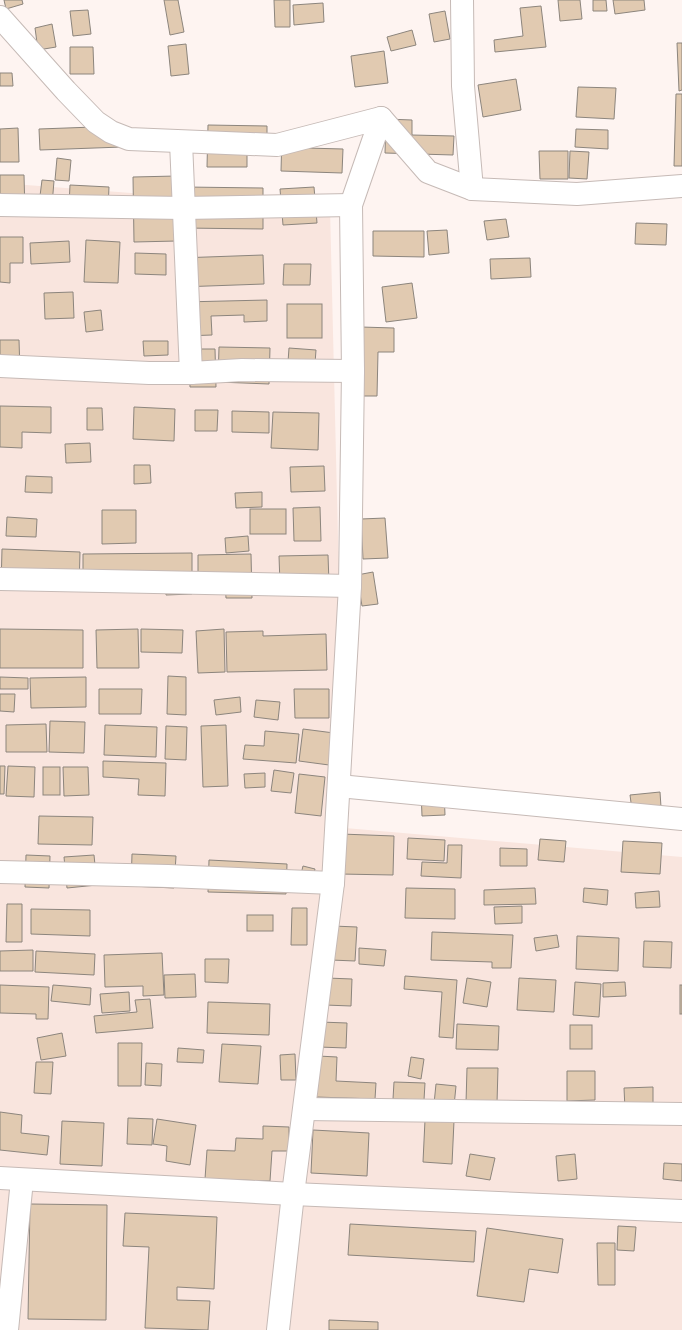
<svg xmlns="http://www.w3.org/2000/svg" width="682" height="1330" viewBox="0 0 682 1330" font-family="Montserrat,sans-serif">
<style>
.built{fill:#f9e5de}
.building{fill:#e1cab1;stroke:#8c857d}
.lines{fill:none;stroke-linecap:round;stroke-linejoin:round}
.minor-casing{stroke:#c6bab6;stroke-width:24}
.minor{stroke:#fff;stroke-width:22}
</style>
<rect width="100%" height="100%" fill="#fef4f1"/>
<polygon class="built" points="0,183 330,208 345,828 682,857 682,1330 0,1330"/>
<g class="building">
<polygon points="4,0 22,0 23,4 6,9"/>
<polygon points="164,0 178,0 184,32 170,35"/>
<polygon points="274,0 290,0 290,27 275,27"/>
<polygon points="558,0 580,0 582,19 560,21"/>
<polygon points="593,0 606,0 607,11 593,11"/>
<polygon points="613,0 644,0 645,10 615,14"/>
<polygon points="323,3 324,22 294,25 293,5"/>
<polygon points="541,6 546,47 495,52 494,40 523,36 520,8"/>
<polygon points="88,10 91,34 73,36 70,11"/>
<polygon points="445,11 450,39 434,42 429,14"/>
<polygon points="52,24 56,47 38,50 35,28"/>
<polygon points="412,30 416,45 391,51 387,37"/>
<polygon points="677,43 682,43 682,90 679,91"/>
<polygon points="186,44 189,74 171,76 168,46"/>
<polygon points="70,47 93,47 94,74 70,74"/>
<polygon points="384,51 388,83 355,87 351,56"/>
<polygon points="0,73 12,73 13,86 0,86"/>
<polygon points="516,79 521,110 483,117 478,85"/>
<polygon points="578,87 616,88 614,119 576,117"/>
<polygon points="676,94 682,94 682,166 674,166"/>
<polygon points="386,119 412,120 412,135 454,136 453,155 385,153"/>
<polygon points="208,125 267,126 267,147 247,147 247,167 207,167"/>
<polygon points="121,126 122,147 40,150 39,129"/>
<polygon points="18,128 19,162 0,162 0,129"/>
<polygon points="576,129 608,130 608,149 575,147"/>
<polygon points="282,134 306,148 343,149 342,173 281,171"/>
<polygon points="539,151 568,151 568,179 540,179"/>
<polygon points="570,151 589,152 587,179 569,178"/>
<polygon points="57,158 71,160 69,181 55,180"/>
<polygon points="0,175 24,175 25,213 0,213"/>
<polygon points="176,176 177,241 134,242 133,177"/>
<polygon points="42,180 54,181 52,205 39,204"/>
<polygon points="70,185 109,187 108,208 69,206"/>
<polygon points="185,187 263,188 263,229 184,228"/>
<polygon points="314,187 317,223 283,225 280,189"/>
<polygon points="506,219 509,237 487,240 484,221"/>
<polygon points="636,223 667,224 666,245 635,244"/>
<polygon points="447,230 449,253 429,255 427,231"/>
<polygon points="373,231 424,231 424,257 373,256"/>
<polygon points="0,237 23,237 23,263 10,263 10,283 0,282"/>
<polygon points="86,240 120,242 118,283 84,282"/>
<polygon points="69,241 70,262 31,264 30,243"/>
<polygon points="135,253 166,254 166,275 135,274"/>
<polygon points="263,255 264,284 180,287 179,258"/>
<polygon points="530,258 531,277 491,279 490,259"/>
<polygon points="284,264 311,264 310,285 283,285"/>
<polygon points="412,283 417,318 386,322 382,287"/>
<polygon points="73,292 74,318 45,319 44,293"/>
<polygon points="267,300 267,321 244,322 244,315 211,316 212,335 184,336 183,302"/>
<rect x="287" y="304" width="35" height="34"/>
<polygon points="101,310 103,330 86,332 84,312"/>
<polygon points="361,327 394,328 394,352 378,352 377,396 359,396"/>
<polygon points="0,340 19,340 20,372 0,373"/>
<polygon points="143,341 168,341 168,355 144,356"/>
<polygon points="219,347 270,348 269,384 218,382"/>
<polygon points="289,348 316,350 314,377 287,376"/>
<polygon points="189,349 215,349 216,387 190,387"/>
<polygon points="0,406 51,407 51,433 22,432 22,448 0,447"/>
<polygon points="134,407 175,409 174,441 133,439"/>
<polygon points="87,408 102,408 103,430 87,430"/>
<polygon points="195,410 218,410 217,431 195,431"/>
<polygon points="232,411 269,412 269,433 232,432"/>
<polygon points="273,412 319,413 318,450 271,448"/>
<polygon points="90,443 91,462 66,463 65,444"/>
<polygon points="134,465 150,465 151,483 134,484"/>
<polygon points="324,466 325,491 291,492 290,467"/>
<polygon points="26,476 52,477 52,493 25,492"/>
<polygon points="262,492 262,507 236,508 235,493"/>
<polygon points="320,507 321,541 294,541 293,508"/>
<rect x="250" y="509" width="36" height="25"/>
<polygon points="102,510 136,510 136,543 102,544"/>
<polygon points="7,517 37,519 36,537 6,536"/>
<polygon points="385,518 388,558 363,559 361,519"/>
<polygon points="248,536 249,551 226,553 225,538"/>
<polygon points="2,549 80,552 79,590 1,587"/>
<polygon points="192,553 192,594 166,595 166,592 83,591 83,554"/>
<polygon points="251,554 252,598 226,598 225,581 198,581 198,555"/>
<polygon points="328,555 329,583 280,584 279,556"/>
<polygon points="373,572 378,604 362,606 357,575"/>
<polygon points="0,629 83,630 83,668 0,668"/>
<polygon points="138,629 139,668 97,668 96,630"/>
<polygon points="141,629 183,630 182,653 141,652"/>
<polygon points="224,629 225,672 198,673 196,631"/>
<polygon points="263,631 263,636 326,634 327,670 227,672 226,632"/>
<polygon points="168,676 186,677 186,715 167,714"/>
<polygon points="0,677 28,678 28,689 0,689"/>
<polygon points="86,677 86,707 31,708 30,678"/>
<polygon points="99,689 142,689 141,714 99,714"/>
<polygon points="294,689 329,689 329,718 295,718"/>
<polygon points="0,694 15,694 14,712 0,711"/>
<polygon points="240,697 241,712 216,715 214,700"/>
<polygon points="256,700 280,702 278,720 254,717"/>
<polygon points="50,721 85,722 84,753 49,752"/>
<polygon points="46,724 47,752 6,752 6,725"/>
<polygon points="105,725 157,727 156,757 104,755"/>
<polygon points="226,725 228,786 203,787 201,726"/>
<polygon points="166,726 187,727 186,760 165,759"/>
<polygon points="303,729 334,733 329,765 299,761"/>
<polygon points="265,731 299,734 296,763 243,759 245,745 264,746"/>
<polygon points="103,761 166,763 165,796 138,795 139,779 103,777"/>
<polygon points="0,766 5,766 4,794 0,794"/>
<polygon points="8,766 35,767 34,797 6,796"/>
<rect x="43" y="767" width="17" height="28"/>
<polygon points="63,767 88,767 89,795 64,796"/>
<polygon points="274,770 294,773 291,793 271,791"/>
<polygon points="265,773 265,787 245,788 244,774"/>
<polygon points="299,774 325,777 321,816 295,813"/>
<polygon points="444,790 445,815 422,816 421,791"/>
<polygon points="660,792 661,807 632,810 630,795"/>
<polygon points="39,816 93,817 92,845 38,844"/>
<polygon points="341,834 394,836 393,875 340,874"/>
<polygon points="408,838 445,840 444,861 407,859"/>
<polygon points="540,839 566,841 564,862 538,860"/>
<polygon points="623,841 662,843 660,874 621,872"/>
<polygon points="448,845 462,845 461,878 421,876 422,862 447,863"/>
<polygon points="500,848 527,849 527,866 500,866"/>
<polygon points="132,854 176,856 174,888 131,886"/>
<polygon points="26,855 50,856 49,888 25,887"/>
<polygon points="94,855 97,885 67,888 64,857"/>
<polygon points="209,860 287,864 286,894 208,892"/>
<polygon points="303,866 315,869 309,893 297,890"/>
<polygon points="406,888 455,889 455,919 405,918"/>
<polygon points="535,888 536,904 484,905 484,890"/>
<polygon points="584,888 608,890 607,905 583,902"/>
<polygon points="659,891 660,907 636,908 635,893"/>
<polygon points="7,904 22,904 22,942 6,942"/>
<polygon points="522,906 522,923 495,924 494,907"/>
<polygon points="292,908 307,908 307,945 291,945"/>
<polygon points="31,909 90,910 90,936 31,934"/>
<rect x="247" y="915" width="26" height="16"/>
<polygon points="333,926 357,927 355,961 331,960"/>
<polygon points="432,932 513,935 511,968 492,968 492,962 431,960"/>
<polygon points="557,935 559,947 536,951 534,938"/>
<polygon points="577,936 619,938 618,971 576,969"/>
<polygon points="644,941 672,942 671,968 643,967"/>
<polygon points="359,948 386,950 384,966 359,964"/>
<polygon points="33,950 33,971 0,971 0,951"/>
<polygon points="36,951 95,954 94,975 35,972"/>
<polygon points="162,953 164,995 143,996 143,986 105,987 104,955"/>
<polygon points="205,959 229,959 228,983 205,982"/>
<polygon points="195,974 196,997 165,998 164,975"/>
<polygon points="405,976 457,980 453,1038 439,1037 442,992 404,989"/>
<polygon points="327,978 352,979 351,1006 325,1005"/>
<polygon points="467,978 491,982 487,1007 463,1003"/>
<polygon points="519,978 556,980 554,1012 517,1010"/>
<polygon points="575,982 601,984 599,1017 573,1015"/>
<polygon points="625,982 626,996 603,997 603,983"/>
<polygon points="0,985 49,987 48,1019 36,1019 36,1014 0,1013"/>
<polygon points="53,985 91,988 90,1005 51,1001"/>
<rect x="680" y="985" width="2" height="29"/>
<polygon points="129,992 130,1011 102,1013 100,994"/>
<polygon points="150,999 153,1028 96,1033 94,1016 137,1012 135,1000"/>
<polygon points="208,1002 270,1004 269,1035 207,1033"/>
<polygon points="320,1022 347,1023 346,1048 319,1047"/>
<polygon points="457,1024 499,1026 498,1050 456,1049"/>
<rect x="570" y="1025" width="22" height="24"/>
<polygon points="62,1033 66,1056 41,1060 37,1038"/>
<polygon points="118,1043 142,1043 141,1086 118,1086"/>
<polygon points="222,1044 261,1046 258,1084 219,1082"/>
<polygon points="178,1048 204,1050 203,1063 177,1062"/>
<polygon points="295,1054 296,1080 281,1080 280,1055"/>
<polygon points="318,1056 337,1057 336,1081 376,1083 375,1099 316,1097"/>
<polygon points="411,1057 424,1059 421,1079 408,1076"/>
<polygon points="36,1062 53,1062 51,1094 34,1093"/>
<polygon points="146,1063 162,1064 161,1086 145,1085"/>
<polygon points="467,1068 498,1068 497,1103 466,1103"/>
<polygon points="567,1071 595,1071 595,1100 567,1101"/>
<polygon points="394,1082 425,1083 424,1100 393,1099"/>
<polygon points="436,1084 456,1086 454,1106 434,1104"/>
<polygon points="653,1087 653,1108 625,1109 624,1088"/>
<polygon points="0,1112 22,1115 21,1133 49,1136 47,1155 0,1150"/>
<polygon points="128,1118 153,1119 152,1145 127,1144"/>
<polygon points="157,1119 196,1125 190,1165 166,1161 167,1146 153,1144"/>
<polygon points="425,1120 454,1121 452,1164 423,1162"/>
<polygon points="62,1121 104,1123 102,1166 60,1164"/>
<polygon points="263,1126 289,1127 289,1151 272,1151 270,1181 205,1179 207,1150 235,1151 236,1138 263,1139"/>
<polygon points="313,1130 369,1133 367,1176 311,1173"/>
<polygon points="470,1154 495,1158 490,1180 466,1176"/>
<polygon points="575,1154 577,1179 558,1181 556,1156"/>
<polygon points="664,1163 682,1164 682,1181 663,1179"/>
<polygon points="30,1204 107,1205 106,1320 28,1319"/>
<polygon points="125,1213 217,1217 214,1289 177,1287 177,1300 210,1301 208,1330 145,1328 149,1247 123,1246"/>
<polygon points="350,1224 476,1231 474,1262 348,1255"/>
<polygon points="618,1226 636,1227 634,1251 617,1250"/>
<polygon points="487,1228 563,1239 558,1273 529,1269 524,1302 477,1296"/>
<polygon points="597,1243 615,1243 615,1285 598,1285"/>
<polygon points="329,1320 378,1322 378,1330 329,1330"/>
</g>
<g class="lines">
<g class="minor-casing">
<g id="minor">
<polyline points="462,0 463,86 472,189"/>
<polyline points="0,17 66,91 96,122 111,132 129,139 277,145 381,118 428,172 472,189 577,194 682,186"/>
<polyline points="181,142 191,373"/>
<polyline points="0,205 183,208 351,205"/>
<polyline points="0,366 149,373 191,373 242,370 353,371"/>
<polyline points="0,579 350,586"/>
<polyline points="339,786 682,819"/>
<polyline points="0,872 168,876 333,883"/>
<polyline points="305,1109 682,1114"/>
<polyline points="0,1178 293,1194 682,1211"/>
<polyline points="7,1330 22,1180"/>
<polyline points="278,1330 293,1194 333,883 350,586 353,371 351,205 381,118"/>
</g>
</g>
<use href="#minor" class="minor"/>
</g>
</svg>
